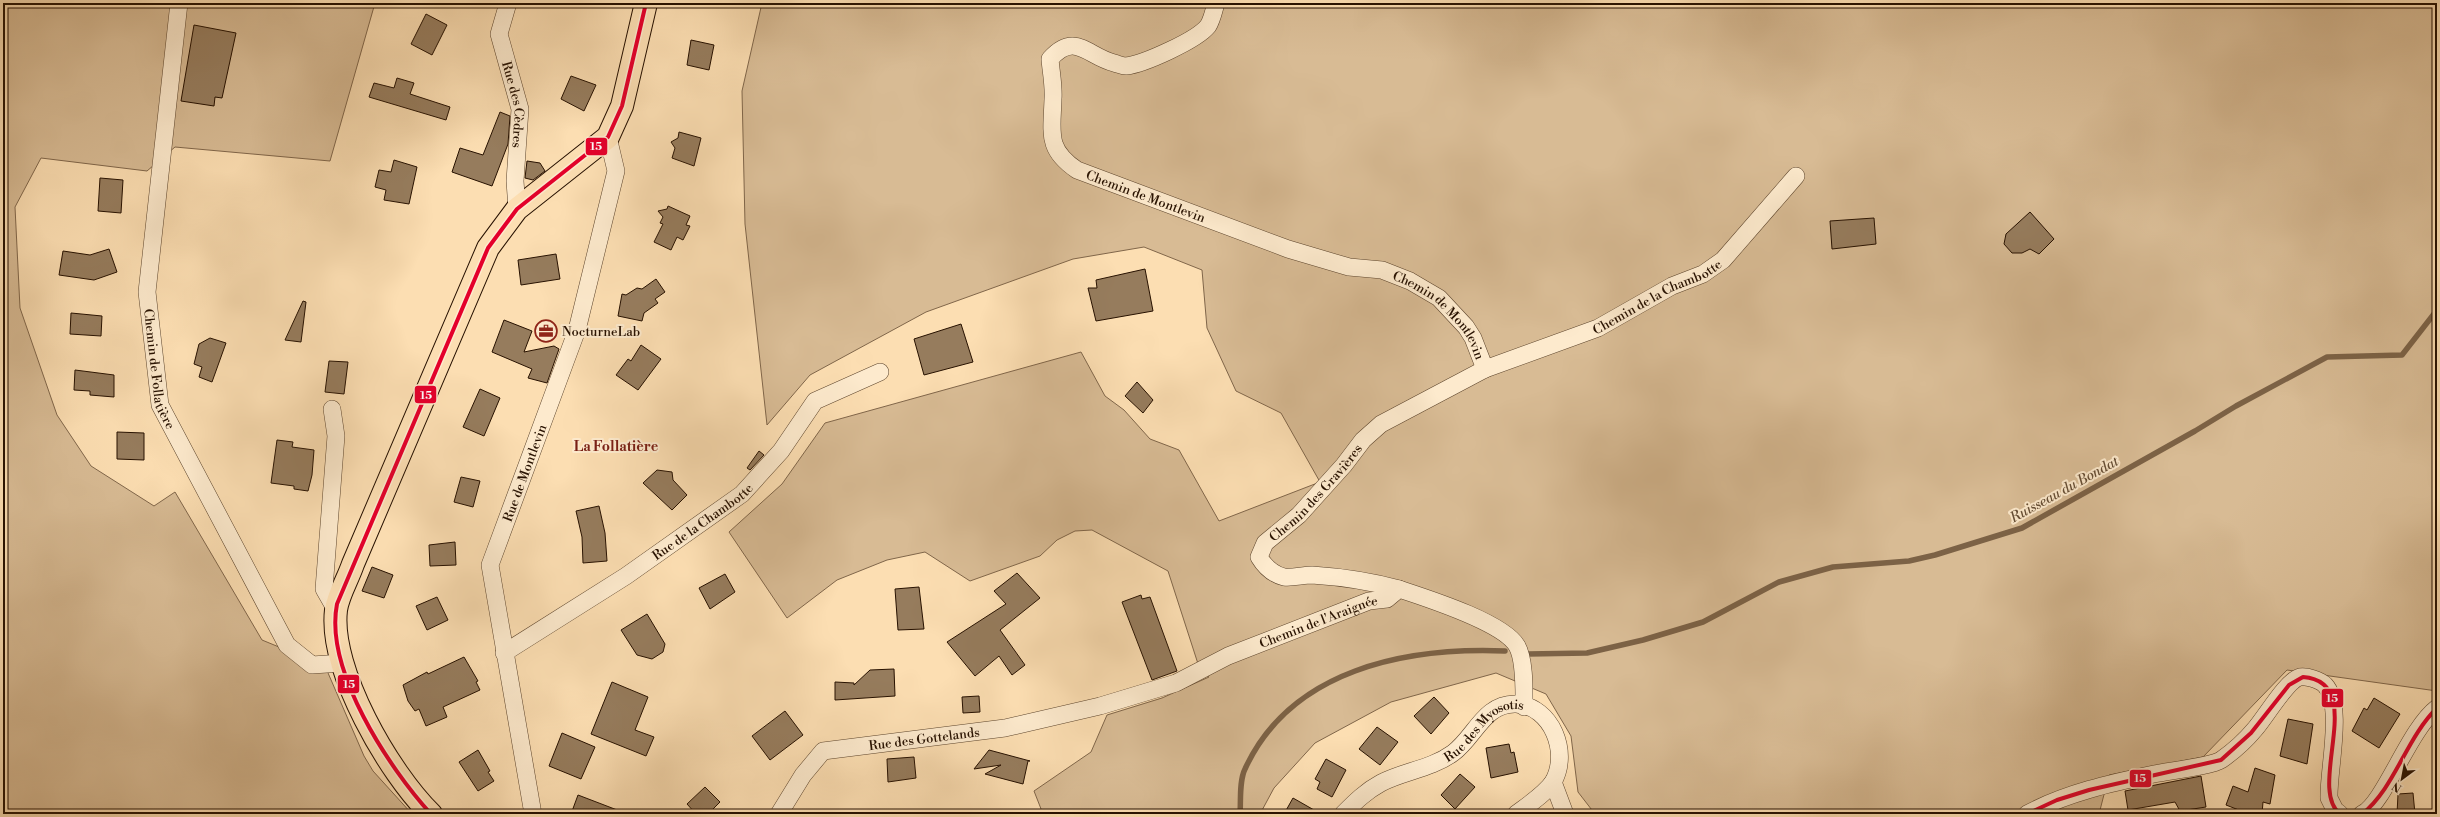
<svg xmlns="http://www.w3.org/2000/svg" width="2440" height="817" viewBox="0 0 2440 817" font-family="'Libre Bodoni',serif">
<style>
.green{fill:#d8bb94;stroke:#80664a}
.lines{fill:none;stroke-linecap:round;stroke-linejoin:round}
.stream{stroke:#7c6246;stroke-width:5.5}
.building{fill:#967c5d;stroke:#271100}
.minor-casing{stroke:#5c442c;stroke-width:18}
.major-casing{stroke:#271100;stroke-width:24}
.minor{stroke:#fdeacd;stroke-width:17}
.major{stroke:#fcdeb2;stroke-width:22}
.bus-1-casing{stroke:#fdeacd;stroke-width:7}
.bus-1{stroke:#e4002b;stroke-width:4}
.labels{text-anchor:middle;stroke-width:4;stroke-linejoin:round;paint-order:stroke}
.street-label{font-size:13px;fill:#271100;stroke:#fdeacd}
.poi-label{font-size:13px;fill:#271100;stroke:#fdeacd;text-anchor:start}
.neighbourhood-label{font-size:14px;font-weight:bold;fill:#7a1f14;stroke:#fdeacd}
.water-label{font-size:14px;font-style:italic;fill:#664e35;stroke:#fdeacd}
.line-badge{stroke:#fdeacd;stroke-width:1.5}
.badge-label{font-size:11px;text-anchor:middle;font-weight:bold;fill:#fff}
</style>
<rect width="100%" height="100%" fill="#fcdeb2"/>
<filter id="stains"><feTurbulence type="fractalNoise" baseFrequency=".005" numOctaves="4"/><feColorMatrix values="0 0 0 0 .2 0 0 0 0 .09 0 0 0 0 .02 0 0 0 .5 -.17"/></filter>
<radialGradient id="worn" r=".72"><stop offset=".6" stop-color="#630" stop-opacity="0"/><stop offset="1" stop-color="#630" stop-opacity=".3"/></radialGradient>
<g class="green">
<polygon points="3,3 375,3 330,161 175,147 147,171 41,158 15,207 20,308 57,415 91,466 154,506 175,492 262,640 325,666 364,756 373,771 412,814 3,814"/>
<polygon points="762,3 2437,3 2437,691 2287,670 2203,757 2109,775 2099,814 1595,814 1578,792 1571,736 1546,694 1496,673 1391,702 1315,743 1274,788 1260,814 1043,814 1034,791 1091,752 1107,715 1162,698 1209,677 1200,670 1168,571 1092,530 1075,531 1057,540 1040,556 970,581 925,552 887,560 837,580 787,618 729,532 782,484 825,423 1081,352 1105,396 1124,410 1150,439 1179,450 1219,521 1320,482 1281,413 1236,391 1207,328 1202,270 1144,247 1073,259 926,312 810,375 767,425 745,224 742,91"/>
</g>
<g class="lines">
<g class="stream">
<polyline points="1528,654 1587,653 1643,640 1703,622 1779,582 1833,567 1909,561 1935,555 2022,528 2195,431 2236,406 2327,357 2402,355 2437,310"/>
<path d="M 1240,814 C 1241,801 1239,781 1245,769 C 1291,669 1406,647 1505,651"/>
</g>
</g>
<g class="building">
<polygon points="426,14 447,25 432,55 411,44"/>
<polygon points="194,25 236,33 222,98 215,97 214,106 181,101"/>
<polygon points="691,40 714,45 709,70 687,65"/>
<polygon points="571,76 596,85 584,111 561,99"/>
<polygon points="397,78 414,83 410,94 450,107 446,120 369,97 374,83 394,88"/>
<polygon points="500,112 510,116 508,144 492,186 452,172 460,148 483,155"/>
<polygon points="679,132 701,138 694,166 672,158 675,148 671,142 678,138"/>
<polygon points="394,160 417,167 409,204 384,200 386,190 375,187 379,170 391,172"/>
<polygon points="527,161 540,163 545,171 533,180 525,178"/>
<polygon points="100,178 123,180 121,213 98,211"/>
<polygon points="668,206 690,216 686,225 690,226 683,240 677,237 671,250 654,242 663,224 660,223 663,217 658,211 667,209"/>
<polygon points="2030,212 2054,239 2039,254 2030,249 2022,253 2012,253 2004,244 2006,234"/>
<polygon points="1874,218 1876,244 1832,249 1830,221"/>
<polygon points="109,249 117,272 94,280 59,275 63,251 90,255"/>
<polygon points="556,254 560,279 521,285 518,260"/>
<polygon points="1145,269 1153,311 1096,321 1088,288 1097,288 1096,280"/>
<polygon points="656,279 665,292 655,299 658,303 644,313 642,321 618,316 622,294 626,295 637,288 642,289"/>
<polygon points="303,301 306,302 301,342 285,340"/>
<polygon points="71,313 102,316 101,336 70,334"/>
<polygon points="504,320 532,331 524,352 554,346 559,349 547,383 528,378 532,369 492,352"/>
<polygon points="961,324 973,362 924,375 914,339"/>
<polygon points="210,338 226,343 212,382 199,377 202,367 194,364 199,344"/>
<polygon points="641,345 661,359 638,390 616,375 628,359 631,361"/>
<polygon points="329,361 348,362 344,394 325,392"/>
<polygon points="75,370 114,375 114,397 90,395 90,391 74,390"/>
<polygon points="1137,382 1153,400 1143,413 1125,396"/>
<polygon points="480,389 500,398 484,436 463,427"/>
<polygon points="117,432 144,433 144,460 117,459"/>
<polygon points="277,440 293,442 292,447 314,450 312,475 308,491 294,489 294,486 271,483"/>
<polygon points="759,451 764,455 750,470 747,468"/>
<polygon points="657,470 672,472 673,480 687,495 672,510 643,483"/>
<polygon points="461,477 480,481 473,507 454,502"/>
<polygon points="599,506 605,533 607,561 583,563 582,537 576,511"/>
<polygon points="455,542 456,565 430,566 429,545"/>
<polygon points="372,567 393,575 384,598 362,591"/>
<polygon points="1017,573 1040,598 1000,630 1025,665 1012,675 999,656 975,676 947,642 1006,604 994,591"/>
<polygon points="725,574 735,592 710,609 699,588"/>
<polygon points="919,587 924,629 898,630 895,589"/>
<polygon points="1141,595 1142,599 1150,597 1177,671 1152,680 1122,602"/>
<polygon points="437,597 448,620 427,630 416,606"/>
<polygon points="647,614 665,644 663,652 652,659 637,655 621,630"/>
<polygon points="464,657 478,681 476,682 480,690 443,707 447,717 426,726 419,709 415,711 408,701 403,685 427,672 428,674"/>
<polygon points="894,669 895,696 835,700 835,682 854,683 854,685 870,670"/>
<polygon points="612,682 648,697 635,730 654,737 646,756 591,734"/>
<polygon points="979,696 980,712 963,713 962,697"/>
<polygon points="1434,697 1449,713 1431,734 1414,716"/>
<polygon points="2374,698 2400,714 2379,748 2352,731 2364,708 2367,710"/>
<polygon points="785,711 803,735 770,760 752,736"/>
<polygon points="2288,719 2313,724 2307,764 2280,756"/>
<polygon points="1377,727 1398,742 1380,765 1359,749"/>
<polygon points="562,733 595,747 581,779 549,766"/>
<polygon points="1509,744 1511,753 1514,752 1518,772 1491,778 1486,748"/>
<polygon points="478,750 490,771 488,772 494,781 478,791 459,762"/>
<polygon points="989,750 1030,761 1028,761 1023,784 985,774 1001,765 974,769"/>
<polygon points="914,757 916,778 888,782 887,759"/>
<polygon points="1326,759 1346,770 1332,797 1317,789 1320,782 1315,779"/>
<polygon points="2255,768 2275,775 2270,804 2263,802 2262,814 2249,814 2226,805 2233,786 2248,792"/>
<polygon points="1460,774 1475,787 1455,809 1441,795"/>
<polygon points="2201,776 2206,807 2180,811 2175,802 2128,810 2125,791"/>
<polygon points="705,787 720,802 708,814 696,814 687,804"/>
<polygon points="2413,793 2415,814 2397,814 2398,794"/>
<polygon points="578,795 625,813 625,814 571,814"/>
<polygon points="1293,798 1321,814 1284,814"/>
</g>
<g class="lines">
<g class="minor-casing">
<g id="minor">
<path id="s1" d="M 179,3 L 147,292 L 160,405 L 287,645 L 312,665 L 342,663"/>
<path id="s2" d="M 508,3 L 499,34 L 520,109 L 515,181 L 517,209"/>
<path id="s3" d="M 1216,3 C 1214,10 1212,20 1208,26 C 1197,40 1144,64 1126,66 C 1122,66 1118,64 1114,63 C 1087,56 1075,31 1050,59 C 1051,72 1054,86 1053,99 C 1052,133 1046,149 1077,170 L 1288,249 L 1349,267 L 1382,270 L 1410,281 L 1439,298 L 1466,327 L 1473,338 L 1485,369"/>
<polyline points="332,409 336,436 324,589 336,610"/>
<path id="s4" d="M 1399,589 C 1370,581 1342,577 1312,575 C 1303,575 1293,578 1284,577 C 1272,574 1265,567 1259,557 L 1265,543 L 1299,515 L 1344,465 L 1363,440 L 1381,424 L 1485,369 L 1598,328 L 1672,286 L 1703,274 L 1723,260 L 1796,176"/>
<path id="s5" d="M 504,653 L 626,576 L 742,494 L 781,451 L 815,401 L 880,372"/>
<polyline points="1553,782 1565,814"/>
<path id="s6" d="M 533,814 L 490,565 L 577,330 L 616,171 L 608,137"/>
<path id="s7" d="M 779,814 L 803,775 L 823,751 L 1005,728 L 1100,706 L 1176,683 L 1228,656 L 1369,601 L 1387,599 L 1399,589 C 1426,598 1503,622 1517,646 C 1525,660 1524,691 1524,707"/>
<path id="s8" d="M 1343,814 C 1355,802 1366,791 1381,783 C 1404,771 1431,769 1453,753 C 1475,737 1484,703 1516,704 C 1552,706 1570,753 1553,782 C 1545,794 1528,805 1516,814"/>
<path d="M 2027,814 C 2066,793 2111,783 2154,774 C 2168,771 2212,766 2221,760 C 2234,751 2245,741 2255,729 C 2265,718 2287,680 2300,677 C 2307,676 2320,680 2325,685 C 2344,705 2328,771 2329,798 L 2335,810 L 2340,814"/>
<path d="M 2362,814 C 2384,804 2409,729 2437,708"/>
</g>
</g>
<g class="major-casing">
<path id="major" d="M 431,814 C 389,773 329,670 336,610 C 338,595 348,579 353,564 L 488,248 L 517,209 L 608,137 L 622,106 L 646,3"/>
</g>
<use href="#minor" class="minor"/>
<use href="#major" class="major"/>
<g class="bus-1-casing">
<g id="bus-1">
<path d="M 431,814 C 389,768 324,670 337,604 L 488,248 L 517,209 L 608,137 L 622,106 L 646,3"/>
<path d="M 2027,814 L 2057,800 L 2089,790 L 2221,760 L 2251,733 L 2289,685 L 2303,677 C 2369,682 2306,787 2340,814"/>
<path d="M 2362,814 C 2395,788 2406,738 2437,708"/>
</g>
</g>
<use href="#bus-1" class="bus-1"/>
</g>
<defs>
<g id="office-ring" transform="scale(1.15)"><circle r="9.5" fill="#fdeacd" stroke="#8f2418" stroke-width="1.5"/><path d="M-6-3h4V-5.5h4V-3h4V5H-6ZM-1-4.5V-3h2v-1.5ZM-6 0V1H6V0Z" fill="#8f2418"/></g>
</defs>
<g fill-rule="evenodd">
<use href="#office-ring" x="546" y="331"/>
</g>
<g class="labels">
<g class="street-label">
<text dy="5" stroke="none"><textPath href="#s2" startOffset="105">Rue des Cèdres</textPath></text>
<text dy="5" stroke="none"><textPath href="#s3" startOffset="395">Chemin de Montlevin</textPath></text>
<text dy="5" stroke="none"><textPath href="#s4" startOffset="636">Chemin de la Chambotte</textPath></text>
<text dy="5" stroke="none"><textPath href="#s3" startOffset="719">Chemin de Montlevin</textPath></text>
<text dy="5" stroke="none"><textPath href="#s1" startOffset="369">Chemin de Follatière</textPath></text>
<text dy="5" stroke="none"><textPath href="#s6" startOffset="351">Rue de Montlevin</textPath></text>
<text dy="5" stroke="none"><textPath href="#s4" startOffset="236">Chemin des Gravières</textPath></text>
<text dy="5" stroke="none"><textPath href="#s5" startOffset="238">Rue de la Chambotte</textPath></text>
<text dy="5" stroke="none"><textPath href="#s7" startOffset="593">Chemin de l'Araignée</textPath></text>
<text dy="5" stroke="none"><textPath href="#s8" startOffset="168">Rue des Myosotis</textPath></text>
<text dy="5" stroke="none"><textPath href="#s7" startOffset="179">Rue des Gottelands</textPath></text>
</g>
<g class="poi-label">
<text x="562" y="336">NocturneLab</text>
</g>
<g class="neighbourhood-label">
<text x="616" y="451">La Follatière</text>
</g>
<g class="water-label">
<text transform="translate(2064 489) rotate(-29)" y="5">Ruisseau du Bondat</text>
</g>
</g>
<g class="line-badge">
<rect x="585" y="137" width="23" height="19" rx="4" fill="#e4002b"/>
<rect x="414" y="385" width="23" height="19" rx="4" fill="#e4002b"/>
<rect x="337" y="674" width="23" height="20" rx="4" fill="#e4002b"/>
<rect x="2321" y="688" width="23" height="20" rx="4" fill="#e4002b"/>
<rect x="2129" y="769" width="23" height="19" rx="4" fill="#e4002b"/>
</g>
<g class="badge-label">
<text x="596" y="150">15</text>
<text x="426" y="399">15</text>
<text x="349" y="688">15</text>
<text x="2332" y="702">15</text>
<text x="2140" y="782">15</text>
</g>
<rect width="2440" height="817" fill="none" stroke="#fcdeb2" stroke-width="16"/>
<rect x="4" y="4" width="2432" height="809" fill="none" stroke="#271100" stroke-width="2"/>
<rect x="8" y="8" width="2424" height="801" fill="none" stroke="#271100"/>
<g transform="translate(2402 779) rotate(212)" stroke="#fdeacd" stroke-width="3" paint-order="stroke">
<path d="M0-3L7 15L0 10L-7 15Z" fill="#271100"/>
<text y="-6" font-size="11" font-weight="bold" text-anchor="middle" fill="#271100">N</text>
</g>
<rect width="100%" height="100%" filter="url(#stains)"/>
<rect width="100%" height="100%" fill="url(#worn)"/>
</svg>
